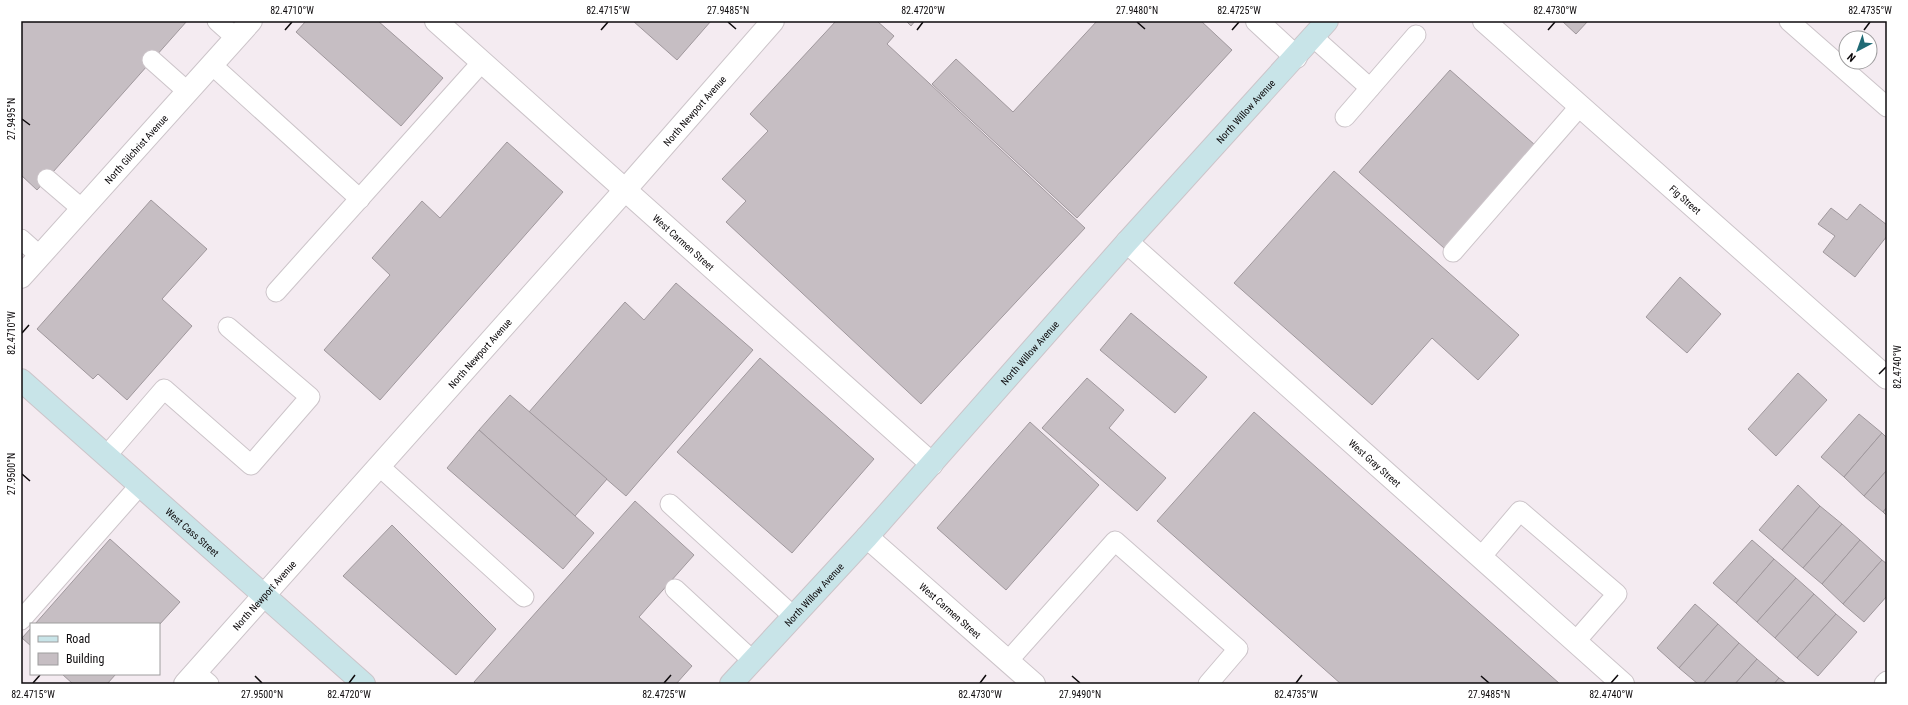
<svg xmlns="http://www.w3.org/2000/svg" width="1908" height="705" viewBox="0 0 1908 705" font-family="'Roboto Condensed',sans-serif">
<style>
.building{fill:#c6bec3;stroke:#a0989d}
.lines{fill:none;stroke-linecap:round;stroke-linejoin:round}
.lane-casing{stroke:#ccc4c9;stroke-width:21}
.street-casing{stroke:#ccc4c9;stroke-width:24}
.secondary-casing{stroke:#ccc4c9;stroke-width:24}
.lane{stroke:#fff;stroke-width:19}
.street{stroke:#fff;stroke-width:22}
.secondary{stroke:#c8e4e8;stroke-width:22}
.ticks{fill:none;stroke:#0d0a0c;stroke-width:1.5}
.labels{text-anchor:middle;stroke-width:3.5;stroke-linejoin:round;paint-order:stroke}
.street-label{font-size:10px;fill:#0d0a0c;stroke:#fff}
.neatline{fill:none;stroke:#0d0a0c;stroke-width:1.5}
.ticks-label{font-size:10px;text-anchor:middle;fill:#0d0a0c}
</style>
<rect width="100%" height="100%" fill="#f4ebf1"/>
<g class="building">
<polygon points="21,21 187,21 37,190 21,175"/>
<polygon points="306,21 378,21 443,78 401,126 296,32"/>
<polygon points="633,21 711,21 677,60"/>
<polygon points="836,21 877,21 894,36 887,44 1085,228 921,404 726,222 746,201 722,179 768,131 750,114"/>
<polygon points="906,21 915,21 911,26"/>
<polygon points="1097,21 1201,21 1232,50 1077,218 932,84 956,59 1013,112"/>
<polygon points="1562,21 1588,21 1576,34"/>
<polygon points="1450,70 1535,145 1444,248 1359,172"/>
<polygon points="507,142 563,192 380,400 324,350 390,275 372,258 422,201 440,218"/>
<polygon points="1334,171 1519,335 1478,380 1432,338 1372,405 1234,283"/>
<polygon points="151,200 207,249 162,299 192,326 127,400 98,374 93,379 37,329"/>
<polygon points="1860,204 1887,225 1887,236 1855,277 1823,252 1835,236 1818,224 1831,208 1847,220"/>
<polygon points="1680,277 1721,314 1687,353 1646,317"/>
<polygon points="676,283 753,350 626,496 529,412 625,302 644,320"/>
<polygon points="1131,313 1207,377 1175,413 1100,350"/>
<polygon points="760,358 874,459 792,553 677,452"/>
<polygon points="1798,373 1827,400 1776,456 1748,429"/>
<polygon points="1087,378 1124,410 1109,428 1166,478 1137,511 1042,428"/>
<polygon points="510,395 607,479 575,516 479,430"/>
<polygon points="1254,412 1560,684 1341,684 1157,521"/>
<polygon points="1859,414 1882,433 1844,477 1821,457"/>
<polygon points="1030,422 1099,485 1006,590 937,528"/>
<polygon points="479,430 594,533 563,569 447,468"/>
<polygon points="1882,433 1887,438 1887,470 1864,496 1844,477"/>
<polygon points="1887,470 1887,507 1883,512 1864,496"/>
<polygon points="1798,485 1820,506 1782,550 1759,530"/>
<polygon points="635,501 694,555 639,617 692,666 676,684 476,684 474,682"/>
<polygon points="1820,506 1842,524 1803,568 1782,550"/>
<polygon points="1887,507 1887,516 1883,512"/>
<polygon points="1842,524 1860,540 1822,584 1803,568"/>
<polygon points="392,525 496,629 456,675 343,576"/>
<polygon points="110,539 180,602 159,625 159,624 35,624"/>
<polygon points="1752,540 1774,559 1736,603 1713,583"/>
<polygon points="1860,540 1882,560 1843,604 1822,584"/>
<polygon points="1774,559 1796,578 1757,622 1736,603"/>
<polygon points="1882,560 1887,564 1887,596 1864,622 1843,604"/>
<polygon points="1796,578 1814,594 1775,638 1757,622"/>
<polygon points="1814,594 1836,614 1797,658 1775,638"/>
<polygon points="1695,604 1718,624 1679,668 1657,648"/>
<polygon points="1836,614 1857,632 1818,676 1797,658"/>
<polygon points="1718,624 1739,643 1703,684 1698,684 1679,668"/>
<polygon points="31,628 31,646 22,638"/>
<polygon points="1739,643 1757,659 1735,684 1703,684"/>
<polygon points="1757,659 1779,678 1774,684 1735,684"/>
<polygon points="62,674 116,674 107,684 73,684"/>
<polygon points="1779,678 1787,684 1774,684"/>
</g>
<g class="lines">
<g class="lane-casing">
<g id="lane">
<polyline points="217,21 236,38"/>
<polyline points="1789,21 1887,107"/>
<polyline points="1313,37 1370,88"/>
<polyline points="152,60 188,92"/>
<polyline points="212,65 360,199"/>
<polyline points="1345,117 1416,35"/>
<polyline points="47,179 82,209"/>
<polyline points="21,239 40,256"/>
<polyline points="1453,252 1580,106"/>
<polyline points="276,292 482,62"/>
<polyline points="107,455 164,389 251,465 310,397 228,327"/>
<polyline points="379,466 524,597"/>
<polyline points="670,504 793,616"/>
<polyline points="1481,557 1520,511 1617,594 1576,641"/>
<polyline points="675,589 753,661"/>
<polyline points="21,620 140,485"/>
<polyline points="1008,661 1115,541 1238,649 1208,684"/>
<polyline points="195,672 209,684"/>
<polyline points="1884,684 1887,681"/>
</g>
</g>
<g class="street-casing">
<g id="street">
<path id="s1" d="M 436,21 L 932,464"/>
<polyline points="1257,21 1296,57"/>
<path id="s2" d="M 1484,21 L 1887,378"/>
<path id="s3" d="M 1127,242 L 1623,684"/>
<path id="s4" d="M 21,277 L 251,21"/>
<path id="s5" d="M 867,537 L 1034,684"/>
<path id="s6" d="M 185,684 L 625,190 L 773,21"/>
</g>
</g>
<g class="secondary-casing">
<g id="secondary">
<path id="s7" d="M 21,380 L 364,684"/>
<path id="s8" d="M 731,684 L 867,537 L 1127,242 L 1327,21"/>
</g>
</g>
<use href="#lane" class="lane"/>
<use href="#street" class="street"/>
<use href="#secondary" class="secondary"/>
</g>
<path class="ticks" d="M 728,22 L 736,29M 1137,22 L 1145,29M 285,30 L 292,22M 601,30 L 608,22M 917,30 L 923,22M 1232,30 L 1239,22M 1548,30 L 1555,22M 1864,30 L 1870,22M 22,119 L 30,125M 22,333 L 29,325M 1879,374 L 1886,367M 22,474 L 30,481M 255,676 L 262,683M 1072,676 L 1080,683M 1481,676 L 1489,683M 33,683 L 40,675M 349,683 L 355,675M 664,683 L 671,675M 980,683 L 986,675M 1296,683 L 1302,675M 1611,683 L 1618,675"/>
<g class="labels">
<g class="street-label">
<text dy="4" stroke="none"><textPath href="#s6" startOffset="767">North Newport Avenue</textPath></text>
<text dy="4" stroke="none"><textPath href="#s8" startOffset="770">North Willow Avenue</textPath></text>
<text dy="4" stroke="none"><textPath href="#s4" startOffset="172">North Gilchrist Avenue</textPath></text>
<text dy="4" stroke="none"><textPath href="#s2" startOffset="269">Fig Street</textPath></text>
<text dy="4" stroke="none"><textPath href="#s1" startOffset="332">West Carmen Street</textPath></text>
<text dy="4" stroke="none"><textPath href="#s6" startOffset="443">North Newport Avenue</textPath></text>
<text dy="4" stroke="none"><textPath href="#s8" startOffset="446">North Willow Avenue</textPath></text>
<text dy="4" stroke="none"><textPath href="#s3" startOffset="332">West Gray Street</textPath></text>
<text dy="4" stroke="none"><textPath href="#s7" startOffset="229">West Cass Street</textPath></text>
<text dy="4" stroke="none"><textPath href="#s8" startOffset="122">North Willow Avenue</textPath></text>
<text dy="4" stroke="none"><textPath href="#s6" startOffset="119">North Newport Avenue</textPath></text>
<text dy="4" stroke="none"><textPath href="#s5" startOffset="111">West Carmen Street</textPath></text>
</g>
</g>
<rect width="1908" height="705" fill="none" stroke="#ffffff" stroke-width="44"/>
<rect x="30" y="623" width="130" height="52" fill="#ffffff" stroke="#9e9d9e"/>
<rect x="38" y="636" width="20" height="6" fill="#c8e4e8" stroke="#9e9d9e"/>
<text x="66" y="643" font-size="12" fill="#0d0a0c">Road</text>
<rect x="38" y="653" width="20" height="12" fill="#c6bec3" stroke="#9e9d9e"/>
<text x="66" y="663" font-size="12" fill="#0d0a0c">Building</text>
<g transform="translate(1858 50) rotate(221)"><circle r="19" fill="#ffffff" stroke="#9e9d9e"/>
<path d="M0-3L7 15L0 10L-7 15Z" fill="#206a75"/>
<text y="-6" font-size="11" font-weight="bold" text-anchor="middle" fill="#0d0a0c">N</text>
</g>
<rect x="22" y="22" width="1864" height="661" class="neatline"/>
<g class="ticks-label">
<text x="292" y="14">82.4710°W</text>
<text x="608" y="14">82.4715°W</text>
<text x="728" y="14">27.9485°N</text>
<text x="923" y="14">82.4720°W</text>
<text x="1137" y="14">27.9480°N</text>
<text x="1239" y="14">82.4725°W</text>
<text x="1555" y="14">82.4730°W</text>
<text x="1870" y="14">82.4735°W</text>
<text transform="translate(11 119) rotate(-90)" y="4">27.9495°N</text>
<text transform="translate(11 333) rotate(-90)" y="4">82.4710°W</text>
<text transform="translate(1897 367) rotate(-90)" y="4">82.4740°W</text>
<text transform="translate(11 474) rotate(-90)" y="4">27.9500°N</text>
<text x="33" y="698">82.4715°W</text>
<text x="262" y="698">27.9500°N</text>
<text x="349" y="698">82.4720°W</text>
<text x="664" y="698">82.4725°W</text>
<text x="980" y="698">82.4730°W</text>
<text x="1080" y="698">27.9490°N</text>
<text x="1296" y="698">82.4735°W</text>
<text x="1489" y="698">27.9485°N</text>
<text x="1611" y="698">82.4740°W</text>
</g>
</svg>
